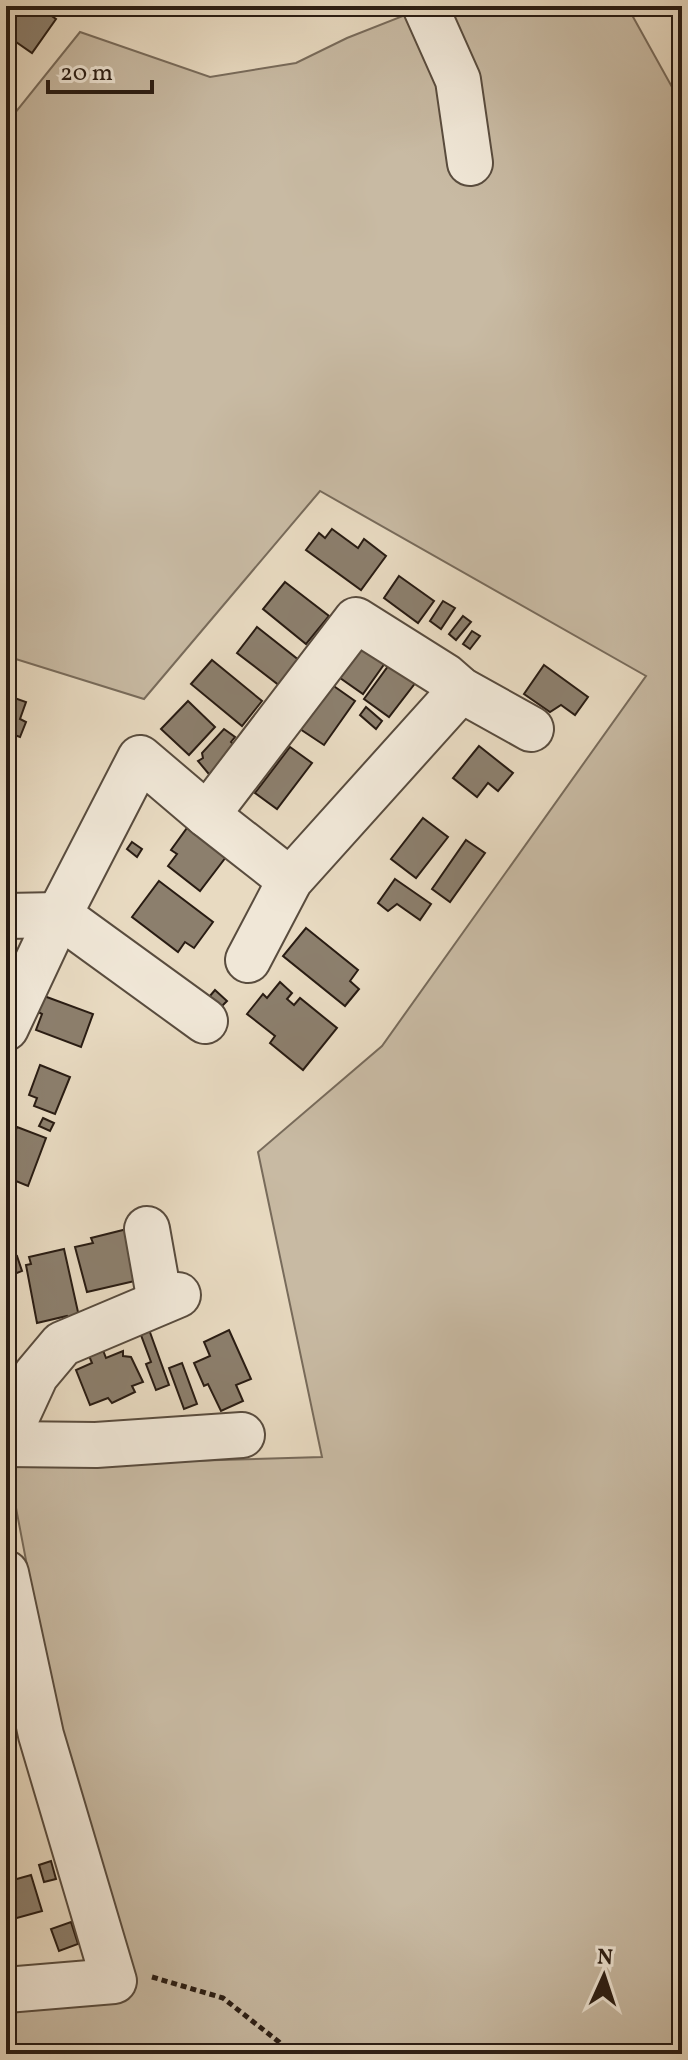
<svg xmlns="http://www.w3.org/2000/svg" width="688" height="2060" viewBox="0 0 688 2060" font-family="Vollkorn,serif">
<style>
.green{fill:#c8baa3;stroke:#786b5b;stroke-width:2}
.building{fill:#8c7f6d;stroke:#291c13;stroke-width:2}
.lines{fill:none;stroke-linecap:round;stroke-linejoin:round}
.minor-casing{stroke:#594c3e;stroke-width:48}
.path{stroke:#291c13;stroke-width:5;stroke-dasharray:6 4;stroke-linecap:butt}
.minor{stroke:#f0e7d7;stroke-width:44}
</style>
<rect width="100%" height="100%" fill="#e8dac1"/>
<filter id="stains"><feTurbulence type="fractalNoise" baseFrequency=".0025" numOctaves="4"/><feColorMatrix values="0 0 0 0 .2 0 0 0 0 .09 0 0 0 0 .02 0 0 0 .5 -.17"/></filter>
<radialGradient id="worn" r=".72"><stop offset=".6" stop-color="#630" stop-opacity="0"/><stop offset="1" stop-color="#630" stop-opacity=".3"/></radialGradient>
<polygon class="green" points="400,6 627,6 682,105 682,2054 6,2054 6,2001 133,1986 58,1728 8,1466 322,1457 258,1152 382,1046 646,676 320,491 144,699 6,656 6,124 80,32 210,77 296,63 347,38 403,16"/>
<g class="building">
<polygon points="6,6 37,6 56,19 32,53 6,35"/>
<polygon points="332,529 358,548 364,539 386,556 361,590 306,550 319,533 325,538"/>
<polygon points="399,576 434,601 418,623 384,598"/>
<polygon points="285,582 329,616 306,644 263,609"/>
<polygon points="443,601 455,608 441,629 430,621"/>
<polygon points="463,616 471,622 456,640 449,634"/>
<polygon points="257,627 300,661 280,686 237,653"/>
<polygon points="472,631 480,636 470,649 463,644"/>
<polygon points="360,634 390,656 363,694 333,673"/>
<polygon points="397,654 423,673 389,717 364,699"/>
<polygon points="212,660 262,701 242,726 191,684"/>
<polygon points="544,665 588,697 575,715 561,705 550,712 524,694"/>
<polygon points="328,682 355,701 324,745 297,727"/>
<polygon points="6,695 26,702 20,719 26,722 20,737 6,732"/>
<polygon points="188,701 215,727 189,755 161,729"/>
<polygon points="366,707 382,721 376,729 360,715"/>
<polygon points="224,729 235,737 231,742 240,751 213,779 198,761 203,758 202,753"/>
<polygon points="479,746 513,773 498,791 488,783 477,797 453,778"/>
<polygon points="290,747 312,763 277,809 255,793"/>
<polygon points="6,813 14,816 9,830 11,833 8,844 6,843"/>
<polygon points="423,818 448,837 416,878 391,859"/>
<polygon points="187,828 226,857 200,891 168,866 177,854 171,850"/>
<polygon points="466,840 485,853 450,902 432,889"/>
<polygon points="132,842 142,849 137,857 127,849"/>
<polygon points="395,879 431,904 420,920 397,904 388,911 378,903"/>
<polygon points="159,881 213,922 194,948 185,942 178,952 132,917"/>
<polygon points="306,928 358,970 350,981 359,989 345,1006 283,956"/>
<polygon points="280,982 292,993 287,999 294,1005 300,998 337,1028 303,1070 270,1043 275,1036 247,1014 263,994 267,998"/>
<polygon points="215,990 227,1001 220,1008 209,997"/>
<polygon points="44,996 93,1014 81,1047 36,1030 42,1014 38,1012"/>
<polygon points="40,1065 70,1077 55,1114 34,1106 37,1098 29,1095"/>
<polygon points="43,1118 54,1123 50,1131 39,1126"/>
<polygon points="17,1127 46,1138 28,1186 6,1177 6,1140 12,1141"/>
<polygon points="127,1229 139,1280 87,1292 75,1247 93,1243 91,1238"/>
<polygon points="64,1249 80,1321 72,1323 67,1316 37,1323 26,1265 31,1264 29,1257"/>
<polygon points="17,1256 22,1271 12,1275 7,1260"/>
<polygon points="6,1288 15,1309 6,1313"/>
<polygon points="147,1324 169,1385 156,1390 146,1364 151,1362 138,1327"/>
<polygon points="229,1330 251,1379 236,1385 243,1401 221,1411 208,1384 204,1386 194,1363 210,1356 204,1342"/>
<polygon points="101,1345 106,1358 123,1351 123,1356 131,1357 143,1382 132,1386 135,1392 112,1403 108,1398 90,1405 76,1370 92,1363 87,1351"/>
<polygon points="182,1363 197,1404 184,1409 169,1368"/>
<polygon points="51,1861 56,1879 44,1882 39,1865"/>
<polygon points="31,1875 42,1911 6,1921 6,1882"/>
<polygon points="71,1922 78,1944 59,1951 51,1929"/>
</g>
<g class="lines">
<g class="minor-casing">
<g id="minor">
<polyline points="425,6 458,80 470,163"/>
<polyline points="207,815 356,620 445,676 461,690 531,729"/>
<polyline points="6,916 59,915 205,1021"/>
<polyline points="248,960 290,880 461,690"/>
<polyline points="6,1028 59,915 140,758 207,815 290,880"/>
<polyline points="147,1229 160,1302"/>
<polyline points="6,1440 36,1375 62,1344 178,1295"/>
<polyline points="6,1444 96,1445 242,1435"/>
<polyline points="6,1573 41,1735 114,1981 6,1990"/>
</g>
</g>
<polyline class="path" points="152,1977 223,1998 279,2042 288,2054"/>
<use href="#minor" class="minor"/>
</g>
<rect width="688" height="2060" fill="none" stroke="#e8dac1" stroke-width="32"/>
<rect x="8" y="8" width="672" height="2044" fill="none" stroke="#291c13" stroke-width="4"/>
<rect x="16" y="16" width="656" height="2028" fill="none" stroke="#291c13" stroke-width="2"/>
<g transform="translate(604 1976) rotate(3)" stroke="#f0e7d7" stroke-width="6" paint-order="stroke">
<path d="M0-6L14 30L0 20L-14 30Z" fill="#291c13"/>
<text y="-12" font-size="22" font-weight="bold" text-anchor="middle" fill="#291c13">N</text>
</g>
<path d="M48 80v12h104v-12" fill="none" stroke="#291c13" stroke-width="4"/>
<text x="60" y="80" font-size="24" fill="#291c13" stroke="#f0e7d7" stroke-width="6" paint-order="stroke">20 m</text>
<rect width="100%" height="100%" filter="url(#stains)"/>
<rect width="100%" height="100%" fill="url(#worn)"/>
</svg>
